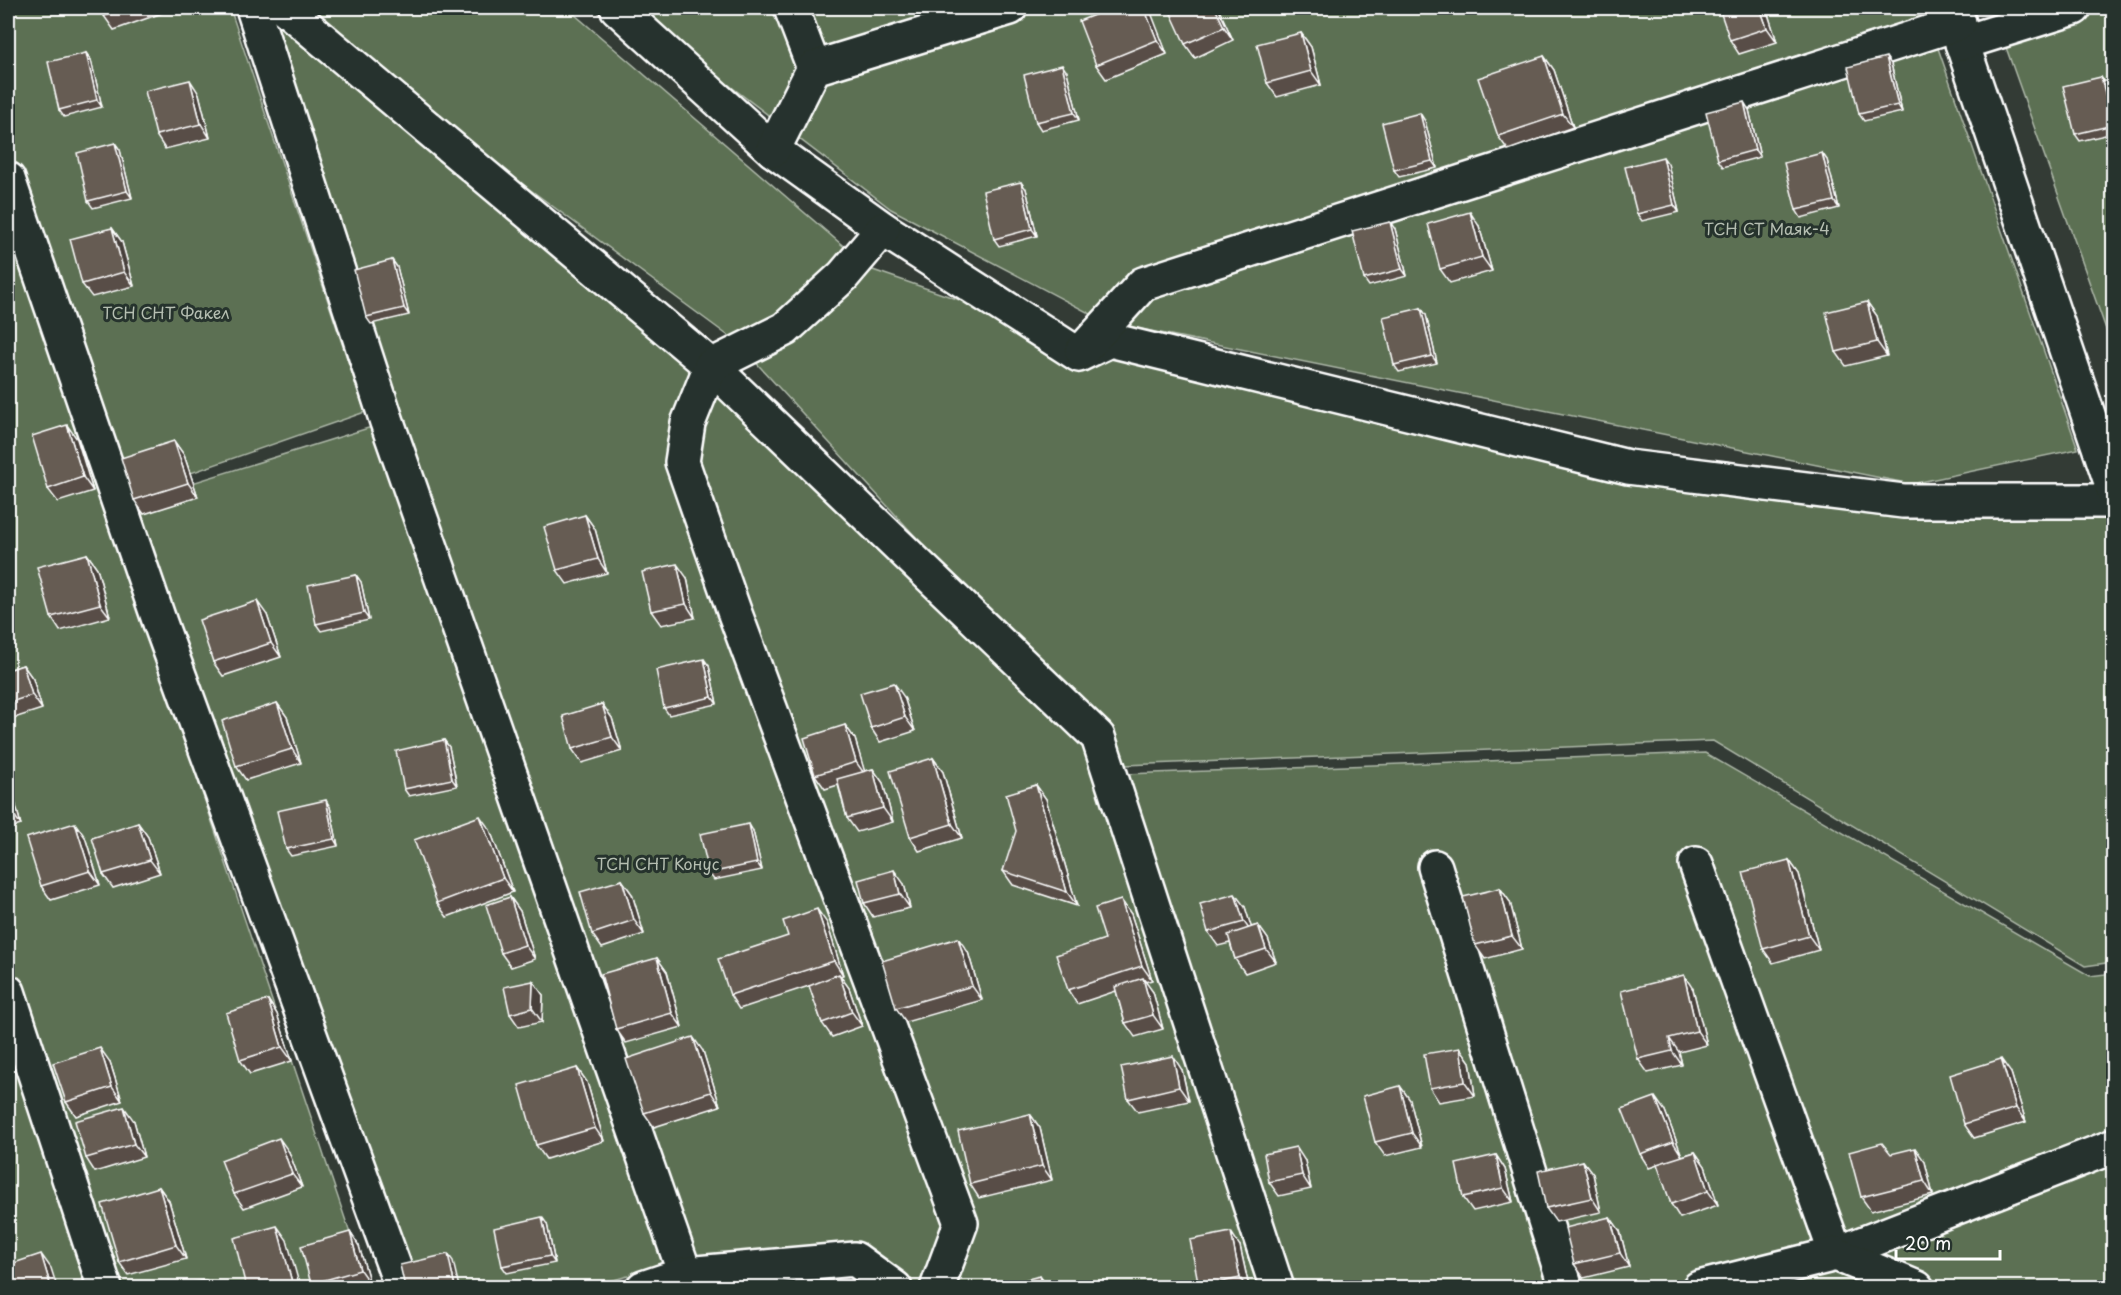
<svg xmlns="http://www.w3.org/2000/svg" width="2121" height="1295" viewBox="0 0 2121 1295" font-family="'Playpen Sans',sans-serif">
<style>
.green{fill:#5c7053;stroke:#aeb8a9;stroke-width:1.5}
.lines{fill:none;stroke-linecap:round;stroke-linejoin:round}
.minor-casing{stroke:#fff;stroke-width:38}
.minor{stroke:#26332d;stroke-width:33}
.wall{fill:#584e47;stroke:#fff;stroke-width:1.5}
.shaded-wall{fill:#47403a;stroke:#fff;stroke-width:1.5}
.building{fill:#665b53;stroke:#fff;stroke-width:1.5}
.labels{text-anchor:middle;stroke-width:6;stroke-linejoin:round;paint-order:stroke}
.park-label{font-size:16px;fill:#b6bfb2;stroke:#26332d}
</style>
<rect width="100%" height="100%" fill="#333b35"/>
<filter id="ink" filterUnits="userSpaceOnUse"><feTurbulence type="fractalNoise" baseFrequency=".0167" numOctaves="2"/><feDisplacementMap in="SourceGraphic" scale="12" xChannelSelector="R" yChannelSelector="G"/><feConvolveMatrix kernelMatrix="1 2 1 2 8 2 1 2 1" color-interpolation-filters="sRGB"/></filter>
<g filter="url(#ink)">
<g class="green">
<polygon points="8,8 230,8 365,412 105,503 368,1287 8,1287"/>
<polygon points="268,8 742,371 1125,774 1705,753 2090,976 2113,973 2113,1287 910,1288 854,1245 669,1264 590,1287 384,1287 112,508 375,426"/>
<polygon points="284,8 567,8 870,269 1142,363 1641,483 1893,518 2104,494 2114,503 2113,962 2085,966 1713,741 1125,765 738,343"/>
<polygon points="628,8 1924,8 2078,449 1911,484 1106,322 891,209"/>
<polygon points="1992,8 2113,8 2113,349"/>
</g>
<g class="lines">
<g class="minor-casing">
<g id="minor">
<polyline points="253,8 386,419 685,1274"/>
<polyline points="285,8 711,366 1098,737 1277,1288"/>
<polyline points="617,8 773,150 883,229 1079,355 1110,340 1628,467 1903,501 2114,501"/>
<polyline points="791,8 814,68"/>
<polyline points="1954,8 1959,23 1962,43 2114,491"/>
<polyline points="1962,43 2074,8"/>
<polyline points="773,150 814,68 1010,8"/>
<polyline points="8,179 160,623 402,1288"/>
<polyline points="883,229 843,276 785,329 711,366 688,423 682,462 734,611 961,1223 937,1288"/>
<polyline points="1082,351 1143,284 1959,23"/>
<polyline points="1696,864 1836,1254 2114,1146"/>
<polyline points="1435,867 1566,1288"/>
<polyline points="8,992 105,1288"/>
<polyline points="643,1288 685,1274 855,1259 895,1288"/>
<polyline points="1699,1288 1836,1254 1917,1288"/>
</g>
</g>
<use href="#minor" class="minor"/>
</g>
<g class="wall">
<polygon points="101,8 160,8 162,13 114,30 104,16"/>
<polygon points="1112,8 1148,8 1167,54 1106,79 1096,65"/>
<polygon points="1172,8 1218,8 1233,40 1195,58 1185,44"/>
<polygon points="1371,8 1392,8 1374,12"/>
<polygon points="1766,8 1777,42 1739,54 1730,40"/>
<polygon points="1301,33 1311,47 1321,85 1277,97 1267,83"/>
<polygon points="86,53 91,60 102,107 64,117 59,110"/>
<polygon points="1544,56 1554,70 1573,127 1508,150 1498,136"/>
<polygon points="1891,64 1902,112 1864,121 1859,114"/>
<polygon points="1067,72 1079,120 1041,130 1036,122"/>
<polygon points="2106,84 2114,115 2114,133 2080,141 2075,134"/>
<polygon points="199,94 210,138 165,149 156,135"/>
<polygon points="1749,110 1760,157 1723,167 1718,160"/>
<polygon points="1425,121 1437,168 1399,177 1394,170"/>
<polygon points="115,143 120,150 132,198 93,208 88,201"/>
<polygon points="1822,153 1827,160 1839,208 1801,218 1796,210"/>
<polygon points="1668,164 1679,212 1642,221 1637,214"/>
<polygon points="1026,189 1037,236 999,246 994,239"/>
<polygon points="1479,226 1492,271 1450,283 1440,269"/>
<polygon points="112,228 122,242 134,286 92,297 82,284"/>
<polygon points="1395,229 1407,276 1369,286 1364,279"/>
<polygon points="392,260 397,267 409,315 371,324 366,317"/>
<polygon points="1867,302 1877,316 1887,356 1846,366 1836,352"/>
<polygon points="1421,308 1426,315 1437,363 1399,372 1394,365"/>
<polygon points="77,439 93,491 58,502 48,489"/>
<polygon points="174,441 184,455 198,497 144,514 134,500"/>
<polygon points="585,515 595,529 607,573 567,584 557,570"/>
<polygon points="87,554 97,568 110,617 60,631 51,617"/>
<polygon points="356,575 361,582 369,620 321,631 316,624"/>
<polygon points="687,578 695,618 661,625 651,611"/>
<polygon points="267,615 281,657 223,676 213,662"/>
<polygon points="23,665 33,679 42,709 8,720 8,670"/>
<polygon points="709,666 717,704 669,715 664,708"/>
<polygon points="904,697 915,731 880,742 871,728"/>
<polygon points="277,703 287,717 301,763 246,780 236,766"/>
<polygon points="602,704 612,718 622,751 582,763 572,749"/>
<polygon points="845,725 855,739 864,771 873,769 883,783 893,822 857,832 847,818 838,785 825,789 815,775"/>
<polygon points="444,740 449,747 457,786 409,796 404,789"/>
<polygon points="933,758 943,772 962,838 919,851 910,837"/>
<polygon points="8,777 9,780 21,825 8,829"/>
<polygon points="1036,785 1046,799 1077,906 1013,885 1003,871"/>
<polygon points="330,807 338,846 291,856 286,849"/>
<polygon points="138,823 148,837 160,873 113,888 103,874"/>
<polygon points="490,830 513,892 447,917 437,903"/>
<polygon points="753,831 762,870 714,880 709,873"/>
<polygon points="85,837 100,885 51,900 41,886"/>
<polygon points="1789,860 1799,874 1819,950 1773,963 1763,949"/>
<polygon points="622,880 632,894 644,934 602,948 592,934"/>
<polygon points="904,884 910,908 873,917 864,903"/>
<polygon points="1500,888 1510,902 1522,949 1485,959 1475,945"/>
<polygon points="510,897 520,911 535,959 511,967 501,953"/>
<polygon points="1121,900 1131,914 1152,980 1145,982 1153,992 1163,1029 1135,1037 1125,1023 1116,991 1077,1004 1068,990 1105,939"/>
<polygon points="1245,907 1251,927 1258,925 1268,939 1276,962 1245,973 1235,959 1230,943 1218,946 1208,932"/>
<polygon points="827,923 843,975 840,976 849,988 862,1026 832,1037 822,1023 809,986 739,1009 730,995"/>
<polygon points="968,952 982,1000 906,1022 896,1008"/>
<polygon points="657,958 667,972 682,1027 626,1043 616,1029"/>
<polygon points="533,981 543,995 542,1022 519,1027 510,1014"/>
<polygon points="1693,989 1707,1045 1679,1052 1682,1065 1648,1073 1638,1059"/>
<polygon points="268,1000 277,1014 292,1061 250,1074 240,1060"/>
<polygon points="1460,1048 1470,1062 1475,1096 1439,1102 1430,1088"/>
<polygon points="703,1051 720,1106 654,1127 644,1113"/>
<polygon points="110,1062 122,1101 76,1116 66,1102"/>
<polygon points="577,1068 587,1082 604,1141 546,1159 536,1145"/>
<polygon points="1182,1070 1189,1101 1138,1112 1128,1099"/>
<polygon points="2011,1073 2026,1122 1974,1138 1964,1124"/>
<polygon points="1400,1086 1410,1100 1422,1147 1385,1156 1375,1142"/>
<polygon points="1665,1111 1682,1156 1695,1152 1705,1166 1718,1205 1680,1218 1671,1204 1658,1165 1649,1168 1640,1154"/>
<polygon points="1030,1114 1040,1128 1052,1180 979,1198 970,1184"/>
<polygon points="134,1121 144,1157 95,1172 86,1158"/>
<polygon points="289,1152 302,1187 244,1208 234,1194"/>
<polygon points="1891,1154 1925,1162 1933,1195 1871,1211 1861,1197"/>
<polygon points="1496,1155 1505,1169 1513,1202 1473,1211 1463,1197"/>
<polygon points="1305,1161 1311,1189 1279,1196 1269,1182"/>
<polygon points="1583,1161 1593,1174 1601,1212 1556,1222 1546,1208"/>
<polygon points="159,1187 169,1201 186,1259 128,1275 119,1262"/>
<polygon points="1610,1217 1620,1231 1629,1267 1584,1278 1574,1264"/>
<polygon points="547,1224 555,1263 507,1273 502,1266"/>
<polygon points="350,1232 359,1246 370,1284 358,1287 314,1287 311,1284"/>
<polygon points="1240,1246 1249,1287 1199,1287"/>
</g>
<g class="shaded-wall">
<polygon points="1144,8 1148,8 1150,10 1167,54 1157,40"/>
<polygon points="1215,8 1218,8 1233,40 1224,27"/>
<polygon points="1760,8 1766,8 1777,42 1767,28"/>
<polygon points="1301,33 1311,47 1321,85 1311,71"/>
<polygon points="86,53 91,60 102,107 97,100"/>
<polygon points="1544,56 1554,70 1573,127 1563,114"/>
<polygon points="1886,57 1891,64 1902,112 1898,105"/>
<polygon points="1062,65 1067,72 1079,120 1074,113"/>
<polygon points="2101,77 2106,84 2114,115 2114,126"/>
<polygon points="190,80 199,94 210,138 201,124"/>
<polygon points="1744,102 1749,110 1760,157 1755,150"/>
<polygon points="1420,113 1425,121 1437,168 1432,161"/>
<polygon points="115,143 120,150 132,198 127,191"/>
<polygon points="1822,153 1827,160 1839,208 1834,201"/>
<polygon points="1663,157 1668,164 1679,212 1674,205"/>
<polygon points="1021,182 1026,189 1037,236 1032,229"/>
<polygon points="1470,212 1479,226 1492,271 1482,257"/>
<polygon points="1390,222 1395,229 1407,276 1402,269"/>
<polygon points="112,228 122,242 134,286 124,272"/>
<polygon points="392,260 397,267 409,315 404,308"/>
<polygon points="1867,302 1877,316 1887,356 1877,342"/>
<polygon points="1421,308 1426,315 1437,363 1432,356"/>
<polygon points="67,425 77,439 93,491 83,477"/>
<polygon points="174,441 184,455 198,497 188,483"/>
<polygon points="585,515 595,529 607,573 598,559"/>
<polygon points="87,554 97,568 110,617 100,604"/>
<polygon points="677,564 687,578 695,618 686,604"/>
<polygon points="356,575 361,582 369,620 364,613"/>
<polygon points="257,601 267,615 281,657 271,643"/>
<polygon points="704,659 709,666 717,704 712,697"/>
<polygon points="23,665 33,679 42,709 32,695"/>
<polygon points="894,683 904,697 915,731 905,717"/>
<polygon points="277,703 287,717 301,763 292,749"/>
<polygon points="602,704 612,718 622,751 612,737"/>
<polygon points="845,725 855,739 866,776 856,762"/>
<polygon points="444,740 449,747 457,786 452,779"/>
<polygon points="933,758 943,772 962,838 952,824"/>
<polygon points="873,769 883,783 893,822 883,808"/>
<polygon points="8,777 9,780 21,825 11,811 8,798"/>
<polygon points="1036,785 1046,799 1077,906 1067,892"/>
<polygon points="326,800 330,807 338,846 334,839"/>
<polygon points="480,816 490,830 513,892 503,878"/>
<polygon points="75,823 85,837 100,885 90,871"/>
<polygon points="138,823 148,837 160,873 150,860"/>
<polygon points="749,824 753,831 762,870 757,863"/>
<polygon points="1789,860 1799,874 1819,950 1809,936"/>
<polygon points="894,870 904,884 910,908 900,894"/>
<polygon points="622,880 632,894 644,934 634,920"/>
<polygon points="1500,888 1510,902 1522,949 1512,936"/>
<polygon points="1235,894 1245,907 1254,936 1244,922"/>
<polygon points="510,897 520,911 535,959 525,945"/>
<polygon points="1121,900 1131,914 1152,980 1142,966"/>
<polygon points="817,909 827,923 843,975 834,961"/>
<polygon points="1258,925 1268,939 1276,962 1266,949"/>
<polygon points="958,938 968,952 982,1000 972,986"/>
<polygon points="657,958 667,972 682,1027 672,1013"/>
<polygon points="839,974 849,988 862,1026 852,1012"/>
<polygon points="1684,975 1693,989 1707,1045 1697,1031"/>
<polygon points="1143,978 1153,992 1163,1029 1153,1015"/>
<polygon points="533,981 543,995 542,1022 532,1008"/>
<polygon points="268,1000 277,1014 292,1061 282,1047"/>
<polygon points="693,1037 703,1051 720,1106 711,1092"/>
<polygon points="1669,1038 1679,1052 1682,1065 1672,1051"/>
<polygon points="100,1048 110,1062 122,1101 112,1087"/>
<polygon points="1460,1048 1470,1062 1475,1096 1465,1082"/>
<polygon points="1173,1056 1182,1070 1189,1101 1179,1087"/>
<polygon points="2001,1059 2011,1073 2026,1122 2016,1108"/>
<polygon points="577,1068 587,1082 604,1141 595,1128"/>
<polygon points="1400,1086 1410,1100 1422,1147 1412,1133"/>
<polygon points="1655,1097 1665,1111 1682,1156 1673,1142"/>
<polygon points="124,1107 134,1121 144,1157 134,1144"/>
<polygon points="1030,1114 1040,1128 1052,1180 1042,1166"/>
<polygon points="279,1138 289,1152 302,1187 292,1174"/>
<polygon points="1296,1147 1305,1161 1311,1189 1302,1175"/>
<polygon points="1915,1148 1925,1162 1933,1195 1924,1181"/>
<polygon points="1695,1152 1705,1166 1718,1205 1708,1191"/>
<polygon points="1496,1155 1505,1169 1513,1202 1503,1188"/>
<polygon points="1583,1161 1593,1174 1601,1212 1592,1198"/>
<polygon points="159,1187 169,1201 186,1259 176,1245"/>
<polygon points="542,1217 547,1224 555,1263 550,1256"/>
<polygon points="1610,1217 1620,1231 1629,1267 1620,1253"/>
<polygon points="277,1226 287,1240 300,1287 294,1287 293,1286"/>
<polygon points="350,1232 359,1246 370,1284 360,1270"/>
<polygon points="1231,1232 1240,1246 1249,1287 1246,1287 1240,1278"/>
<polygon points="41,1254 51,1268 57,1287 51,1287"/>
<polygon points="448,1254 453,1261 459,1287 455,1287"/>
<polygon points="1040,1276 1048,1287 1043,1287"/>
</g>
<g class="building">
<polygon points="101,8 128,8 104,16"/>
<polygon points="1112,8 1144,8 1157,40 1096,65 1079,21"/>
<polygon points="1172,8 1215,8 1224,27 1185,44 1169,9"/>
<polygon points="1719,8 1760,8 1767,28 1730,40"/>
<polygon points="1301,33 1311,71 1267,83 1257,44"/>
<polygon points="86,53 97,100 59,110 48,62"/>
<polygon points="1544,56 1563,114 1498,136 1478,78"/>
<polygon points="1886,57 1898,105 1859,114 1848,67"/>
<polygon points="1062,65 1074,113 1036,122 1024,75"/>
<polygon points="2101,77 2113,125 2075,134 2063,86"/>
<polygon points="190,80 201,124 156,135 145,91"/>
<polygon points="1744,102 1755,150 1718,160 1706,112"/>
<polygon points="1420,113 1432,161 1394,170 1382,123"/>
<polygon points="115,143 127,191 88,201 77,153"/>
<polygon points="1822,153 1834,201 1796,210 1784,163"/>
<polygon points="1663,157 1674,205 1637,214 1625,167"/>
<polygon points="1021,182 1032,229 994,239 983,191"/>
<polygon points="1470,212 1482,257 1440,269 1428,224"/>
<polygon points="1390,222 1402,269 1364,279 1352,231"/>
<polygon points="112,228 124,272 82,284 70,239"/>
<polygon points="392,260 404,308 366,317 354,270"/>
<polygon points="1867,302 1877,342 1836,352 1826,312"/>
<polygon points="1421,308 1432,356 1394,365 1383,317"/>
<polygon points="67,425 83,477 48,489 32,436"/>
<polygon points="174,441 188,483 134,500 121,458"/>
<polygon points="585,515 598,559 557,570 544,527"/>
<polygon points="87,554 100,604 51,617 37,567"/>
<polygon points="677,564 686,604 651,611 642,572"/>
<polygon points="356,575 364,613 316,624 308,585"/>
<polygon points="257,601 271,643 213,662 199,620"/>
<polygon points="704,659 712,697 664,708 656,670"/>
<polygon points="23,665 32,695 8,703 8,670"/>
<polygon points="894,683 905,717 871,728 860,693"/>
<polygon points="277,703 292,749 236,766 222,721"/>
<polygon points="602,704 612,737 572,749 563,716"/>
<polygon points="845,725 856,762 815,775 804,738"/>
<polygon points="444,740 452,779 404,789 396,751"/>
<polygon points="933,758 952,824 910,837 890,771"/>
<polygon points="873,769 883,808 847,818 837,779"/>
<polygon points="1036,785 1067,892 1003,871 1016,831 1006,794"/>
<polygon points="8,798 11,811 8,812"/>
<polygon points="326,800 334,839 286,849 277,811"/>
<polygon points="480,816 503,878 437,903 414,840"/>
<polygon points="75,823 90,871 41,886 26,838"/>
<polygon points="138,823 150,860 103,874 92,838"/>
<polygon points="749,824 757,863 709,873 700,834"/>
<polygon points="1789,860 1809,936 1763,949 1743,872"/>
<polygon points="894,870 900,894 864,903 858,880"/>
<polygon points="622,880 634,920 592,934 580,892"/>
<polygon points="1500,888 1512,936 1475,945 1463,897"/>
<polygon points="1235,894 1244,922 1208,932 1200,904"/>
<polygon points="510,897 525,945 501,953 486,905"/>
<polygon points="1121,900 1142,966 1068,990 1056,955 1105,939 1095,908"/>
<polygon points="817,909 834,961 730,995 718,959 788,936 783,921"/>
<polygon points="1258,925 1266,949 1235,959 1228,935"/>
<polygon points="958,938 972,986 896,1008 882,961"/>
<polygon points="657,958 672,1013 616,1029 601,974"/>
<polygon points="839,974 852,1012 822,1023 809,986"/>
<polygon points="1684,975 1697,1031 1669,1038 1672,1051 1638,1059 1621,991"/>
<polygon points="1143,978 1153,1015 1125,1023 1115,987"/>
<polygon points="533,981 532,1008 510,1014 504,987"/>
<polygon points="268,1000 282,1047 240,1060 226,1013"/>
<polygon points="693,1037 711,1092 644,1113 626,1059"/>
<polygon points="100,1048 112,1087 66,1102 53,1063"/>
<polygon points="1460,1048 1465,1082 1430,1088 1424,1054"/>
<polygon points="1173,1056 1179,1087 1128,1099 1121,1067"/>
<polygon points="2001,1059 2016,1108 1964,1124 1950,1075"/>
<polygon points="577,1068 595,1128 536,1145 519,1085"/>
<polygon points="1400,1086 1412,1133 1375,1142 1363,1096"/>
<polygon points="1655,1097 1673,1142 1640,1154 1622,1109"/>
<polygon points="124,1107 134,1144 86,1158 75,1121"/>
<polygon points="1030,1114 1042,1166 970,1184 958,1131"/>
<polygon points="279,1138 292,1174 234,1194 221,1160"/>
<polygon points="1882,1143 1891,1154 1915,1148 1924,1181 1861,1197 1849,1152"/>
<polygon points="1296,1147 1302,1175 1269,1182 1264,1154"/>
<polygon points="1695,1152 1708,1191 1671,1204 1657,1164"/>
<polygon points="1496,1155 1503,1188 1463,1197 1456,1164"/>
<polygon points="1583,1161 1592,1198 1546,1208 1538,1171"/>
<polygon points="159,1187 176,1245 119,1262 102,1204"/>
<polygon points="542,1217 550,1256 502,1266 494,1228"/>
<polygon points="1610,1217 1620,1253 1574,1264 1565,1228"/>
<polygon points="277,1226 293,1286 289,1287 246,1287 234,1238"/>
<polygon points="350,1232 360,1270 311,1284 301,1246"/>
<polygon points="1231,1232 1240,1278 1199,1287 1190,1240"/>
<polygon points="41,1254 51,1287 8,1287 8,1265"/>
<polygon points="448,1254 455,1287 405,1287 400,1265"/>
<polygon points="1040,1276 1043,1287 996,1287"/>
<polygon points="206,1280 207,1287 171,1287"/>
</g>
</g>
<g class="labels">
<g class="park-label">
<text x="1767" y="235">ТСН СТ Маяк-4</text>
<text x="166" y="319">ТСН СНТ Факел</text>
<text x="658" y="870">ТСН СНТ Конус</text>
</g>
</g>
<rect width="2121" height="1295" fill="none" stroke="#26332d" stroke-width="30"/>
<rect x="15" y="15" width="2091" height="1265" fill="none" stroke="#fff" stroke-width="2" filter="url(#ink)"/>
<path d="M1896 1250v9h104v-9" fill="none" stroke="#ffffff" stroke-width="3"/>
<text x="1905" y="1250" font-size="18" fill="#ffffff" stroke="#26332d" stroke-width="4.5" paint-order="stroke">20 m</text>
</svg>
